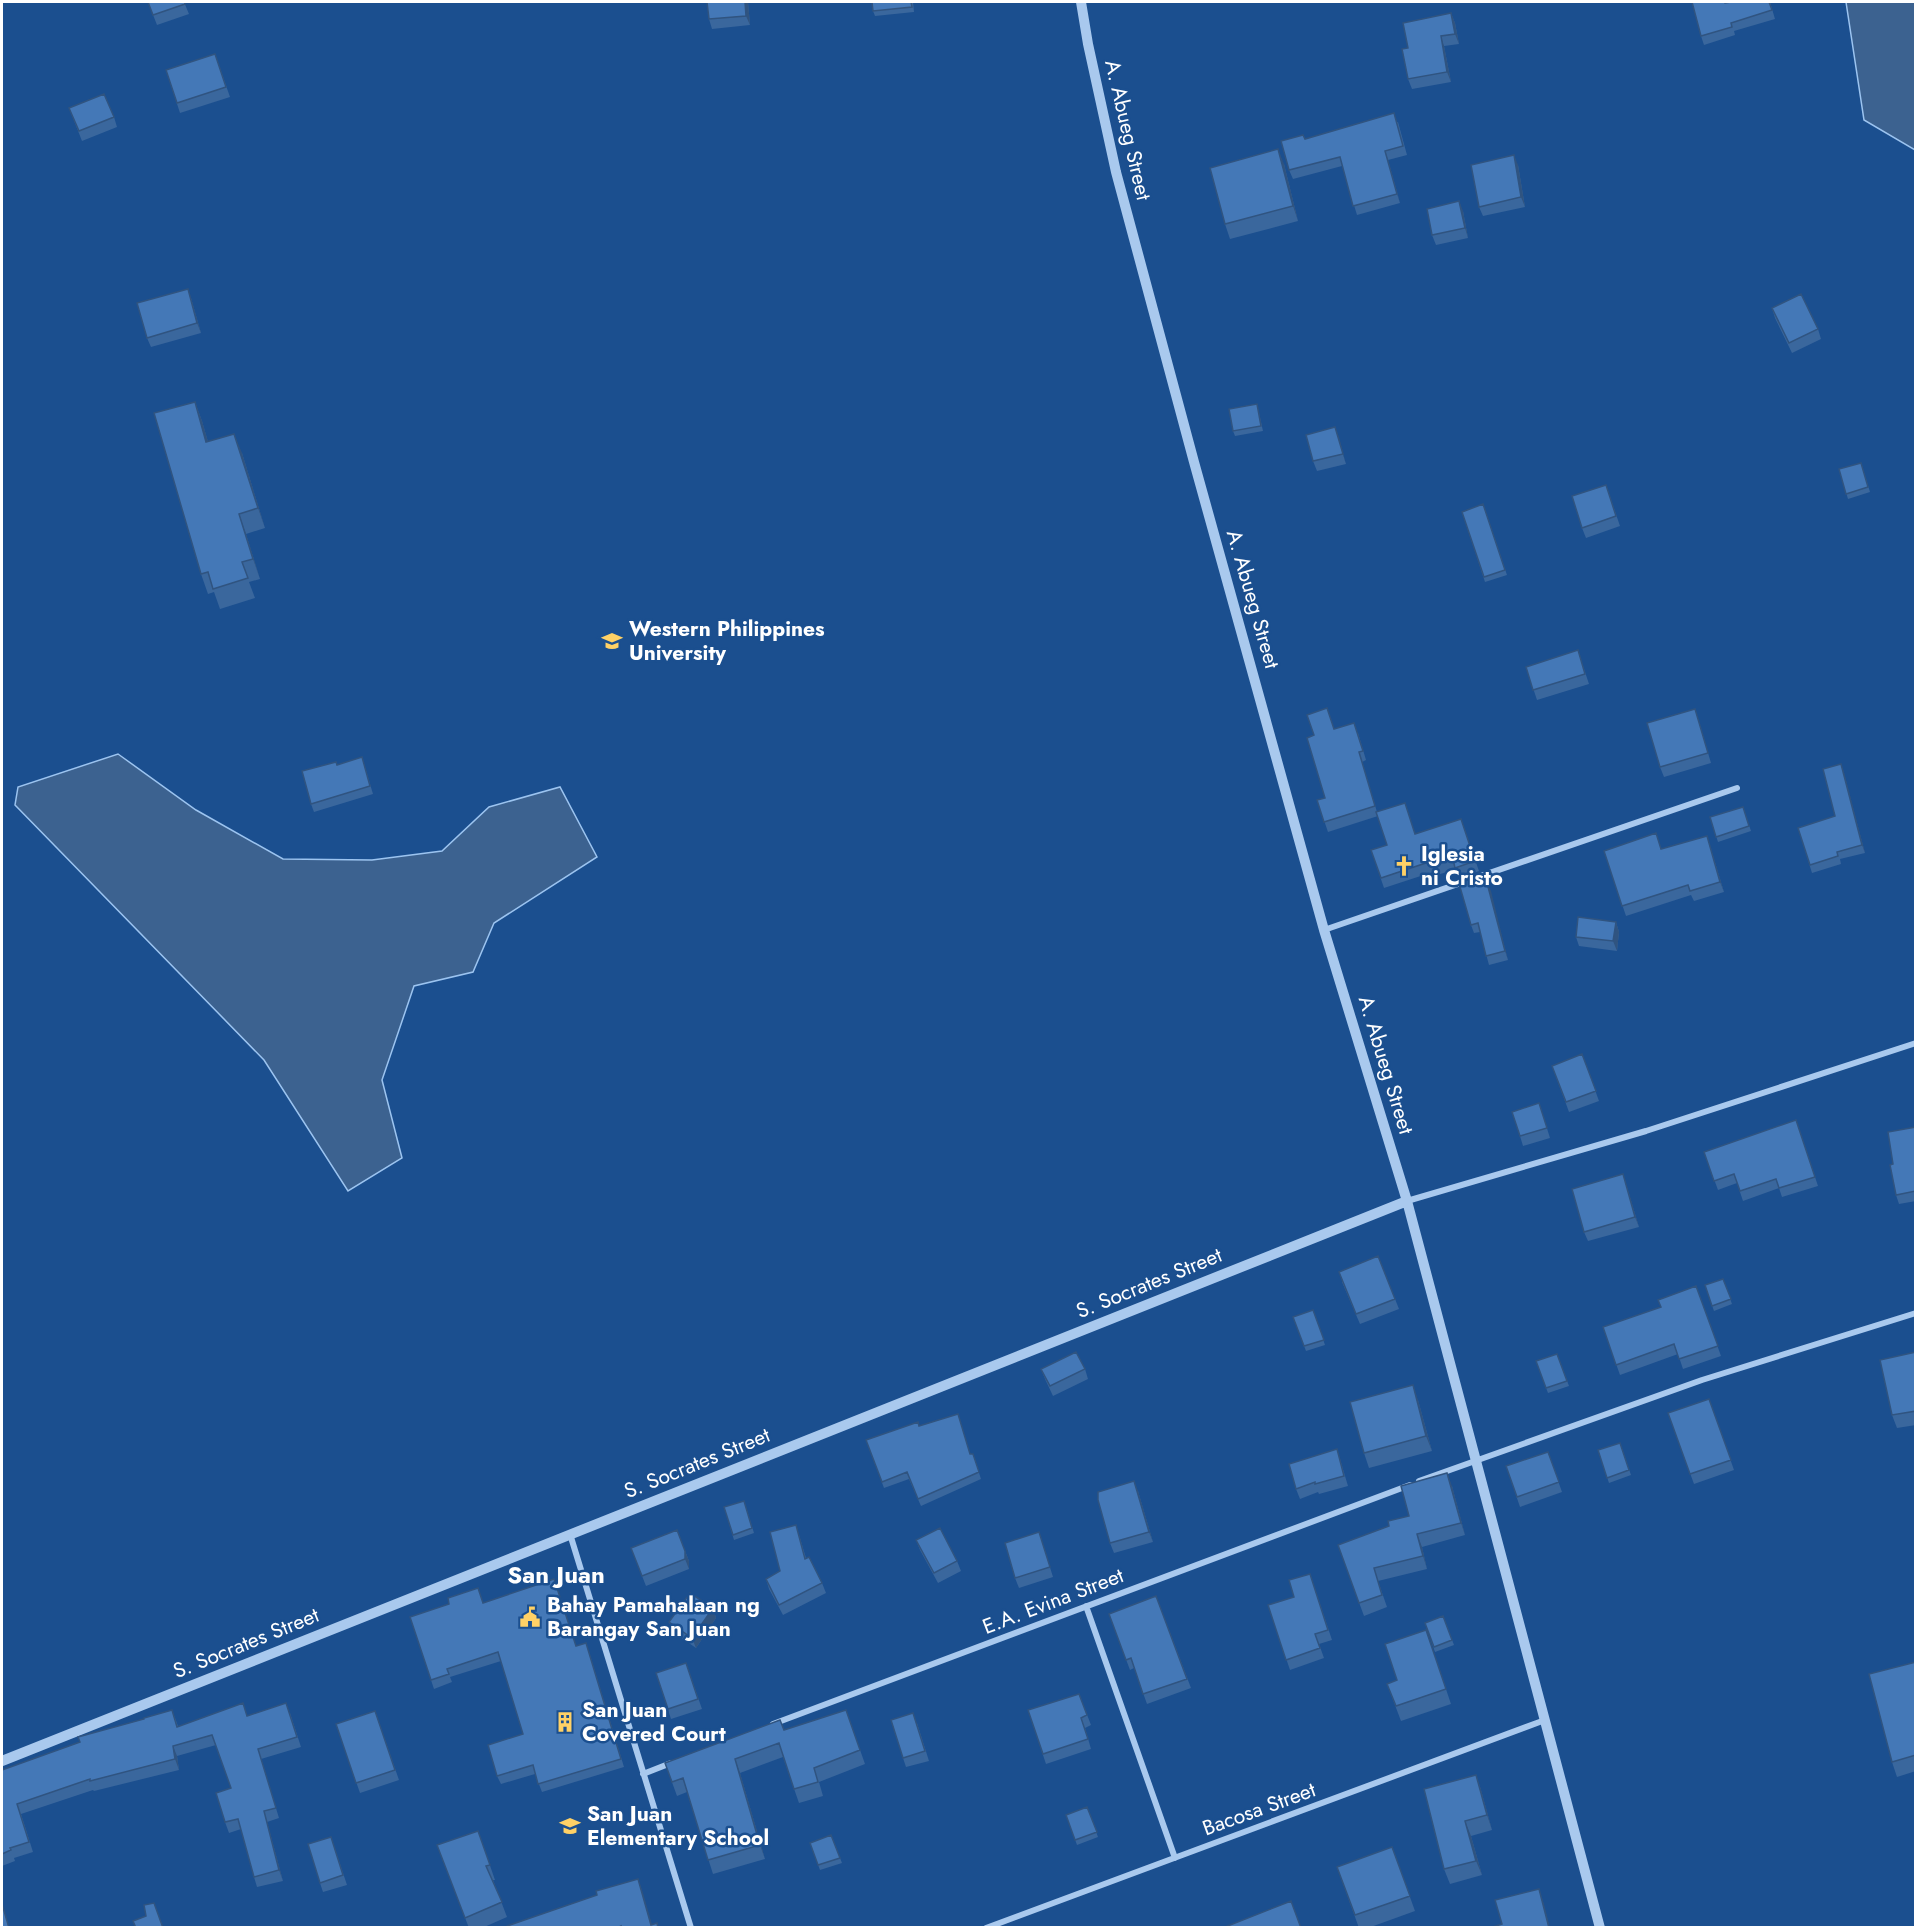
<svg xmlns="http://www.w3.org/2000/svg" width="1917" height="1929" font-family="Jost,sans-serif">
<rect width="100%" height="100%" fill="#1b4f8f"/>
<path fill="#3c6290" stroke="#9cc4f0" stroke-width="1.5" d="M1846,2H1915V150L1864,120Z
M118,754L196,810L283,859L372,860L442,851L489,807L560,787L597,857L494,923L473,972L414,986L382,1080L402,1158L348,1191L264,1060L15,805L18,787Z"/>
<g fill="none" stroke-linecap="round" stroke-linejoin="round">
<path stroke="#a9c9ee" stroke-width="6" d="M1324,930L1737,788
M1407,1201L1646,1131L1916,1043
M1419,1481L1702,1380L1916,1313
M570,1534L691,1928
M1086,1606L1175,1858
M773,1724L1410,1485
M643,1774L671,1763
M986,1928L1545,1720"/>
<path stroke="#a9c9ee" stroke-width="10" d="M1081,2L1088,44L1116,172L1194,462L1324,930L1407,1201L1600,1928
M2,1761L1407,1201"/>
</g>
<path fill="#3a679d" d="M148,2H184L189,14L157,25Z
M748,2L750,25L712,29L709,19Z
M913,2L914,12L875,16L873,11Z
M1770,2L1775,19L1734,31L1735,35L1704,45L1701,36L1725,3Z
M1451,13L1455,23L1459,44L1444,46L1451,82L1412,89L1408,79V48Z
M215,54L230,97L180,113L166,70Z
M69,108L114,117L117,127L82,141Z
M1398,122L1407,155L1388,160L1400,203L1357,215L1342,166L1293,179L1289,170L1305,139Z
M1284,164L1298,221L1230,239L1225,224Z
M1518,165L1525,207L1483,216L1479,207Z
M1463,211L1468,238L1436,245L1432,235Z
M191,298L201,333L151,347L147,338Z
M1772,308L1818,329L1821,339L1792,353L1775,318Z
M195,402L202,421L208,442L242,453L265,528L246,534L260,579L249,582L255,598L220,609L214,592L208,594L201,574Z
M1257,404L1263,431L1235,436L1233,431Z
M1335,427L1346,464L1317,471L1313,461Z
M1861,463L1870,492L1848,499L1839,469Z
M1606,485L1620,526L1586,538L1582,528Z
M1483,504L1507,575L1485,582L1462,512Z
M1581,660L1589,684L1537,700L1526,667Z
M1698,719L1711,763L1664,777L1660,767Z
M1335,729L1358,733L1366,760L1362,762L1377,812L1405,803L1415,834L1461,819L1479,871L1459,878L1455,870L1440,874L1439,870L1384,888L1371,850L1387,845L1378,816L1328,832L1317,800L1325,798Z
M362,757L373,794L314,812L311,804L337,765Z
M1841,764L1865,853L1840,859L1841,864L1812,873L1798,828L1835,816Z
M1743,807L1751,831L1718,842L1710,817Z
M1710,846L1724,892L1694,901L1691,895L1626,916L1604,851Z
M1487,883L1508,960L1489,965L1480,932L1474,933L1471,925L1483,884Z
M1616,922L1619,932L1617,951L1579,946L1576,937Z
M1582,1054L1599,1101L1569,1112L1552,1066Z
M1539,1103L1550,1138L1523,1146L1520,1136Z
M1796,1120L1818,1186L1782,1197L1779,1188L1743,1201L1737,1183L1718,1190L1704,1152Z
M1916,1127V1201L1899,1204L1896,1195L1893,1164Z
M1626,1184L1639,1227L1588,1241L1584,1232Z
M1378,1256L1399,1309L1360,1324L1342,1282Z
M1723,1279L1732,1304L1714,1311L1705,1285Z
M1696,1286L1721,1356L1683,1369L1678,1354L1620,1375L1603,1327L1661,1307Z
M1313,1310L1325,1345L1306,1351L1293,1317Z
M1916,1352V1425L1897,1428L1892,1415Z
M1557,1354L1569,1386L1548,1393L1536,1361Z
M1041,1369H1085L1088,1379L1053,1396L1045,1379Z
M1709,1399L1734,1470L1694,1484L1668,1413Z
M1418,1400L1432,1451L1369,1468L1364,1453Z
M919,1426L971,1454H973L981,1479L921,1506L909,1479L884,1488L866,1440Z
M1620,1443L1631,1475L1609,1483L1598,1450Z
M1337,1449L1348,1486L1319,1494L1318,1492L1300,1499L1296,1489Z
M1548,1452L1562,1492L1520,1507L1506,1466Z
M1452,1486L1465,1535L1422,1547L1427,1569L1378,1581L1387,1607L1364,1616L1338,1545L1389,1526L1409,1516Z
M1138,1491L1153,1542L1114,1553L1110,1543Z
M744,1501L754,1533L734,1540L724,1507Z
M796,1525L806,1558L822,1583L826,1593L783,1615L769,1589L766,1579L780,1571Z
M677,1530L689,1561V1569L646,1586L631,1548Z
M1039,1532L1053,1577L1019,1588L1015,1578Z
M916,1540L957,1561L961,1571L938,1583L920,1550Z
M1310,1574L1332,1640L1319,1644L1324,1658L1290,1670L1268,1605L1294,1597Z
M1156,1596L1191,1688L1147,1704L1134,1668L1130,1670L1109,1614Z
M483,1603L589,1652L624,1767L542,1792L535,1774L501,1784L497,1776L523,1734L501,1661L450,1677L452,1682L434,1689L410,1617Z
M713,1608L716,1618L696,1648L673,1632L669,1622Z
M1443,1616L1454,1645L1435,1652L1425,1623Z
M1426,1630L1451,1704L1401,1721L1387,1684L1397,1680Z
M1916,1662V1771L1897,1777L1892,1762Z
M686,1663L702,1709L671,1719L656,1673Z
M1079,1694L1091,1725L1085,1728L1091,1749L1046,1764L1028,1710Z
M172,1710L178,1726L247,1716L290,1713L301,1747L261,1759L279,1818L267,1822L283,1881L257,1887L254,1877L241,1829L229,1833L225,1822L231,1788L216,1745L177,1756L179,1770L94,1791L93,1790L21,1814L33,1852L14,1858L15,1861L2,1866V1770Z
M846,1710L865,1764L819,1782L823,1796L799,1803L783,1757L740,1773L765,1859L713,1874L687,1792L677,1796L665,1763L784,1730Z
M375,1711L399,1780L360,1793L336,1724Z
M917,1723L929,1761L906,1767L903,1758Z
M1476,1775L1481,1790L1492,1830L1471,1836L1482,1875L1450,1884L1444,1869Z
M1087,1807L1098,1837L1077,1845L1066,1815Z
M478,1831L495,1880H493L507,1917L482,1928H469L437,1845Z
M831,1835L842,1863L820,1870L810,1843Z
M331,1837L347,1885L323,1892L320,1883Z
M1392,1847L1415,1911L1368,1928H1359L1337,1867Z"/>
<path fill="#305480" d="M745,2H748L750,25L746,16Z
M1451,13L1455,23L1459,44L1455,34Z
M1441,36L1444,46L1451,82L1447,72Z
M1278,149L1284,164L1298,221L1293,206Z
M1385,151L1388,160L1400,203L1397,194Z
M1514,155L1518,165L1525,207L1521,197Z
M1459,201L1463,211L1468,238L1465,228Z
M188,289L191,298L201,333L197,323Z
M195,402L202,421L214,462L206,442Z
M1335,427L1339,437L1346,464L1343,454Z
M234,434L242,453L265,528L258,508Z
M239,514L246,534L260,579L253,559Z
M1841,764L1844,772L1865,853L1862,845Z
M1707,836L1710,846L1724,892L1720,882Z
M1487,883L1491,891L1508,960L1505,951Z
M1616,922L1619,932L1617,951L1613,941Z
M1623,1174L1626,1184L1639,1227L1635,1217Z
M1413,1385L1418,1400L1432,1451L1426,1436Z
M1447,1473L1452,1486L1465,1535L1461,1523Z
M1134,1481L1138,1491L1153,1542L1149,1532Z
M1417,1534L1422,1547L1427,1569L1423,1556Z
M685,1551L689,1561V1569L685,1559Z
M713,1608L716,1618L696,1648L692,1638Z
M173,1746L177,1756L179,1770L175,1759Z
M735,1759L740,1773L765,1859L760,1845Z
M1476,1775L1481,1790L1492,1830L1487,1815Z
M264,1811L267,1822L283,1881L279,1870Z
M1465,1821L1471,1836L1482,1875L1476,1861Z
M638,1879L643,1893L653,1928H652Z
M1539,1889L1544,1904L1550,1928H1549Z"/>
<path fill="#4478b7" stroke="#305480" stroke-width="1.5" d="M148,2H184L185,4L153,15Z
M707,2H745L746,16L709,19Z
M872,2H911L912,7L873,11Z
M1692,2H1724L1725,3L1731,2H1769L1772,10L1731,23L1732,27L1701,36Z
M1451,13L1455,34L1441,36L1447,72L1408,79L1402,49L1408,48L1403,23Z
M215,54L226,87L177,103L166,70Z
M104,94L114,117L79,131L69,108Z
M1394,113L1403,146L1385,151L1397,194L1353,206L1340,157L1289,170L1281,141L1303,135L1305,139Z
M1278,149L1293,206L1225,224L1210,168Z
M1514,155L1521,197L1479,207L1471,165Z
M1459,201L1465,228L1432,235L1427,209Z
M188,289L197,323L147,338L137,303Z
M1801,294L1818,329L1789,343L1772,308Z
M195,402L206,442L234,434L258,508L239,514L253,559L242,562L248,578L213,589L208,572L201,574L154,413Z
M1257,404L1261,426L1233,431L1229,409Z
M1335,427L1343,454L1313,461L1306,435Z
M1861,463L1868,487L1846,494L1839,469Z
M1606,485L1616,516L1582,528L1572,496Z
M1483,504L1505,570L1484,577L1462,512Z
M1578,650L1585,674L1533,690L1526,667Z
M1327,708L1334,729L1354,723L1363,751L1359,752L1375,806L1324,822L1317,800L1325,798L1307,738L1314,735L1307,715Z
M1695,709L1708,753L1660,767L1647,723Z
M362,757L370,786L311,804L302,771L336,762L337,765Z
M1841,764L1862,845L1837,852L1838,856L1810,865L1798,828L1835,816L1823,769Z
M1405,803L1415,834L1461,819L1475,861L1455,868L1453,859L1437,864L1435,860L1381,878L1371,850L1387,845L1376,812Z
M1743,807L1749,826L1716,837L1710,817Z
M1656,833L1661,849L1707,836L1720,882L1690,891L1688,885L1622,906L1604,851Z
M1479,873L1483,884L1487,883L1505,951L1486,956L1478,923L1471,925L1458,880Z
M1578,917L1616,922L1613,941L1576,937Z
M1582,1054L1596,1091L1566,1102L1552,1066Z
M1539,1103L1547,1128L1520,1136L1512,1112Z
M1796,1120L1815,1177L1779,1188L1776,1179L1740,1191L1734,1174L1714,1181L1704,1152Z
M1916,1127V1191L1896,1195L1890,1165L1893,1164L1888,1132Z
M1623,1174L1635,1217L1584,1232L1572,1189Z
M1378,1256L1395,1299L1356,1314L1339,1272Z
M1723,1279L1731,1299L1712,1306L1705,1285Z
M1696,1286L1718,1346L1679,1359L1674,1344L1616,1365L1603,1327L1661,1307L1658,1300Z
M1313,1310L1324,1340L1304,1346L1293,1317Z
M1076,1352L1085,1369L1050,1386L1041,1369Z
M1916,1352V1411L1892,1415L1880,1360Z
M1557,1354L1567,1381L1546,1388L1536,1361Z
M1413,1385L1426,1436L1364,1453L1350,1402Z
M1709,1399L1731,1460L1690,1474L1668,1413Z
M958,1414L970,1454H973L979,1472L918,1499L907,1472L882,1482L866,1440L918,1422L919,1426Z
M1620,1443L1629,1470L1607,1478L1598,1450Z
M1337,1449L1344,1476L1315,1484V1482L1296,1489L1289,1464Z
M1548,1452L1559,1482L1517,1497L1506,1466Z
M1447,1473L1461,1523L1417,1534L1423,1556L1374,1568L1382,1595L1359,1603L1338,1545L1389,1526L1388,1521L1409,1516L1401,1486Z
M1134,1481L1149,1532L1110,1543L1098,1500V1492Z
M744,1501L752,1528L733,1535L724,1507Z
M796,1525L805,1559L809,1557L822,1583L779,1605L766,1579L780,1571L770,1532Z
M940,1528L957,1561L934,1573L916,1540Z
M677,1530L685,1551V1559L642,1576L631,1548Z
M1039,1532L1050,1567L1015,1578L1005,1543Z
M1310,1574L1328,1630L1315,1634L1320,1648L1286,1660L1268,1605L1294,1597L1289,1580Z
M554,1579L576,1646L586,1643L621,1759L538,1784L533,1765L497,1776L488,1745L523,1734L498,1652L447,1669L449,1674L431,1680L410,1617L449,1604L448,1598L478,1588L483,1603Z
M690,1593L713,1608L692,1638L669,1622Z
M1156,1596L1187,1679L1143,1694L1131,1658L1126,1660L1109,1614Z
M1443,1616L1452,1640L1434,1647L1425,1623Z
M1426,1630L1446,1689L1396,1706L1387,1684L1397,1680L1385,1644Z
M1916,1662V1755L1892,1762L1869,1674Z
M686,1663L698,1699L668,1709L656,1673Z
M1079,1694L1087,1715L1081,1718L1088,1739L1043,1754L1028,1710Z
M243,1703L247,1716L286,1703L297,1737L258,1749L276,1808L264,1811L279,1870L254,1877L238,1819L225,1822L216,1793L231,1788L212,1735L173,1746L175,1759L90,1781V1779L17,1804L29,1842L10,1848L11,1850L2,1854V1770L80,1742L78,1737L144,1719V1718L172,1710L177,1727Z
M846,1710L860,1750L814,1768L818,1782L794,1789L779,1743L735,1759L760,1845L708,1860L683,1778L672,1782L665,1763L780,1720L784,1730Z
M375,1711L395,1770L356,1783L336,1724Z
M913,1713L925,1751L903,1758L891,1720Z
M1476,1775L1487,1815L1465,1821L1476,1861L1444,1869L1424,1789Z
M1087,1807L1097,1832L1075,1840L1066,1815Z
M478,1831L490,1865L486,1866L502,1902L465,1918L437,1845Z
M831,1835L840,1858L818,1865L810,1843Z
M331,1837L343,1875L320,1883L308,1844Z
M1392,1847L1410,1896L1355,1915L1337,1867Z
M638,1879L651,1925L657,1923L658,1928H621V1926L617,1928H507V1926L597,1895L596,1891Z
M1539,1889L1549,1928H1490L1502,1924L1495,1900Z
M1291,1901L1301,1928L1225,1927Z
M154,1903L163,1928H136L133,1921L146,1916L144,1905Z
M2,1904L9,1928H2Z"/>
<defs>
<g id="university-bare" transform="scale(1.62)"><path d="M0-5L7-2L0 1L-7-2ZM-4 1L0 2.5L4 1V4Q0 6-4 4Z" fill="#ffd166" stroke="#1b4f8f" stroke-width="2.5" paint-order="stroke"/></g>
<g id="church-bare" transform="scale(1.62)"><path d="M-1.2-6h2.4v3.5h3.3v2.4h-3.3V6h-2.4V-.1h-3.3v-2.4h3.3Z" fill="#ffd166" stroke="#1b4f8f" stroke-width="2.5" paint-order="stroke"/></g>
<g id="civic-bare" transform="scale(1.62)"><path d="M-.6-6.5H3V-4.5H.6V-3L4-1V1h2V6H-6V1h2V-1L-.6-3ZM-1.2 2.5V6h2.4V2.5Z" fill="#ffd166" stroke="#1b4f8f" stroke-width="2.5" paint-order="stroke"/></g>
<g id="building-bare" transform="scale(1.62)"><path d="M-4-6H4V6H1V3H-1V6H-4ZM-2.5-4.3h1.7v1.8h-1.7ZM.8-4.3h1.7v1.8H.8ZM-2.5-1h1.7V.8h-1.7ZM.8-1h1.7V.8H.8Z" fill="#ffd166" stroke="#1b4f8f" stroke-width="2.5" paint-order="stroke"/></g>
<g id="school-bare" transform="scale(1.62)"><path d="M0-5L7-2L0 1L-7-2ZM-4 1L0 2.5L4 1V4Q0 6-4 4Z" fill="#ffd166" stroke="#1b4f8f" stroke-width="2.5" paint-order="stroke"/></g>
</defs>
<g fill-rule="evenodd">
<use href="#university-bare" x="612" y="641"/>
<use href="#church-bare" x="1404" y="866"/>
<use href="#civic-bare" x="530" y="1617"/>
<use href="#building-bare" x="565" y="1722"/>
<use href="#school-bare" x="570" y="1826"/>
</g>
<g text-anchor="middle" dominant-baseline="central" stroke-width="5" stroke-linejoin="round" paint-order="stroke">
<g font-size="21" fill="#fff" stroke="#1b4f8f">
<text transform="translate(1128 130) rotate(77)">A. Abueg Street</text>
<text transform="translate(1253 599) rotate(74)">A. Abueg Street</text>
<text transform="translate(1386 1065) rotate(73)">A. Abueg Street</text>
<text transform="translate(1149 1283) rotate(-22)">S. Socrates Street</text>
<text transform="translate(697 1463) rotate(-22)">S. Socrates Street</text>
<text transform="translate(1053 1601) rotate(-21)">E.A. Evina Street</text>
<text transform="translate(246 1643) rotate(-22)">S. Socrates Street</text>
<text transform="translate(1259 1809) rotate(-20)">Bacosa Street</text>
</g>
<g font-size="21" font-weight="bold" fill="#fff" stroke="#1b4f8f" text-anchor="start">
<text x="629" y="629">Western Philippines<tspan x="629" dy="24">University</tspan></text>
<text x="1421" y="854">Iglesia<tspan x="1421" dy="24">ni Cristo</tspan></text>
<text x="547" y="1605">Bahay Pamahalaan ng<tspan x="547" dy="24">Barangay San Juan</tspan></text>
<text x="582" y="1710">San Juan<tspan x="582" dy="24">Covered Court</tspan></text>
<text x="587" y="1814">San Juan<tspan x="587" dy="24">Elementary School</tspan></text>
</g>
<g font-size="24" font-weight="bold" fill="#fff" stroke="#1b4f8f">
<text x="556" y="1574">San Juan</text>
</g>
</g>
<rect width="1917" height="1929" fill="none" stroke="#ffffff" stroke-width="6"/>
</svg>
